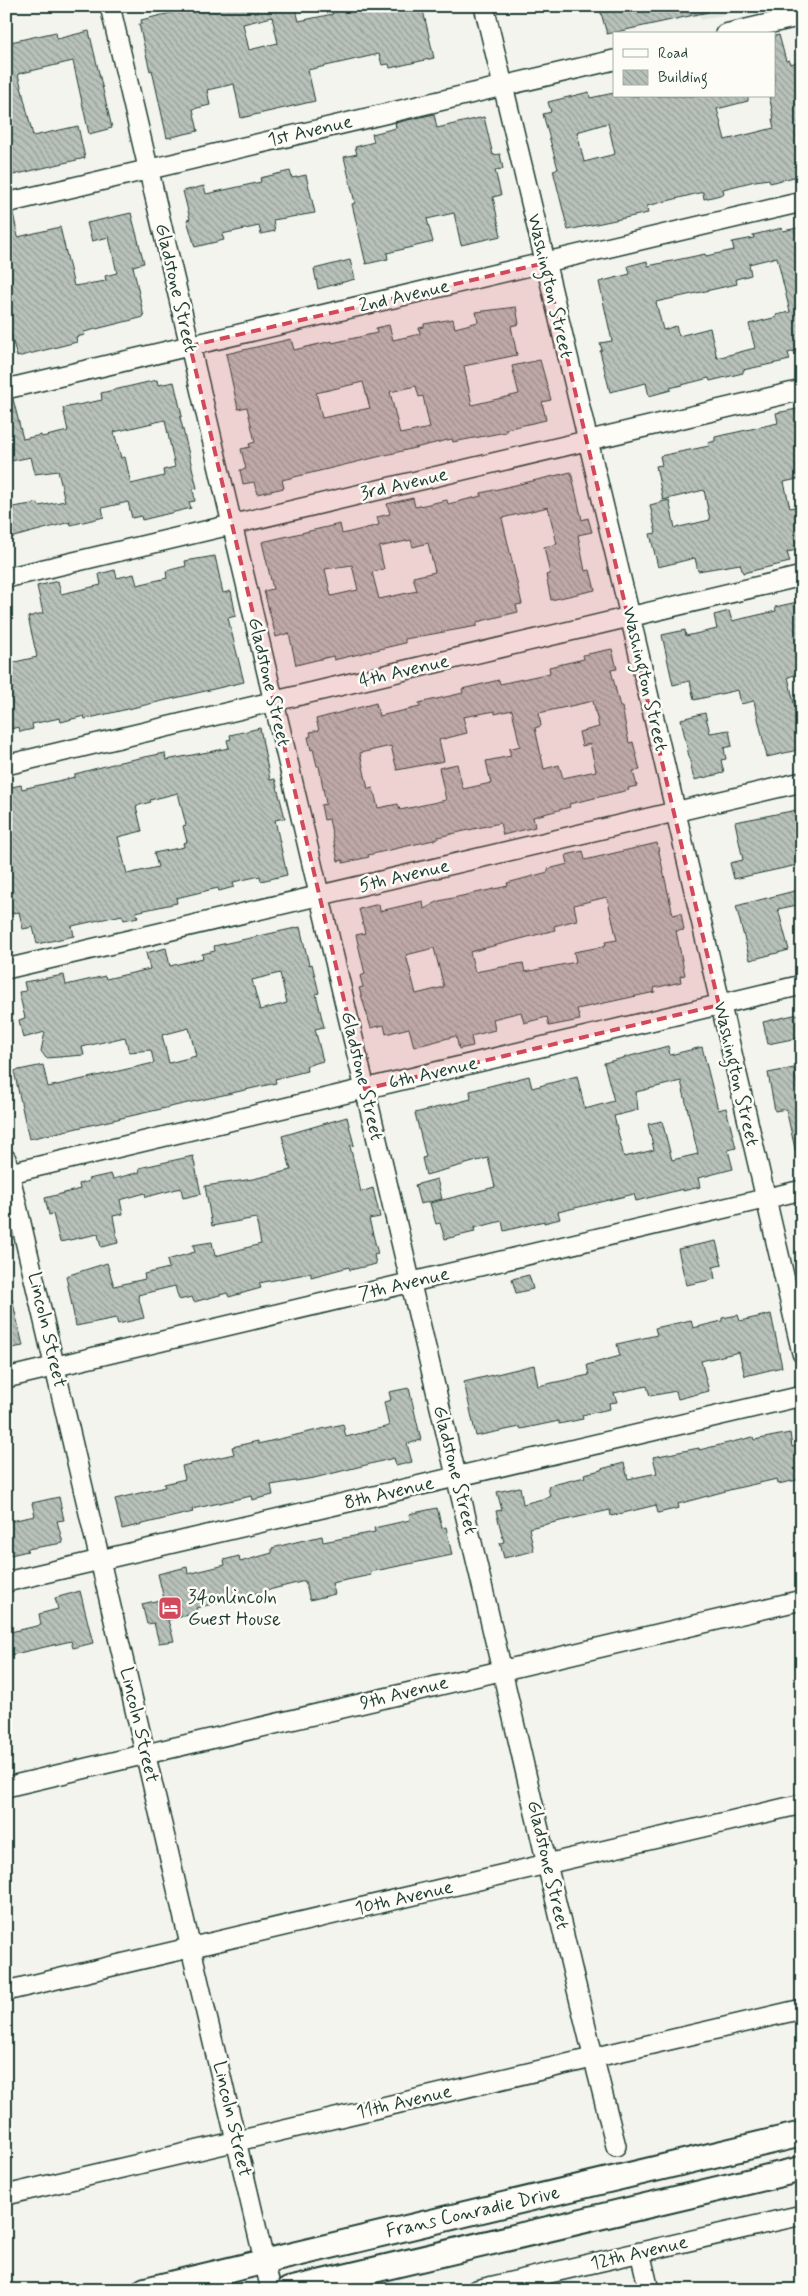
<svg xmlns="http://www.w3.org/2000/svg" width="808" height="2296" font-family="Mynerve,sans-serif">
<defs>
<pattern id="building-back-hatch" width="6" height="6" patternUnits="userSpaceOnUse" patternTransform="scale(1.25)"><rect width="6" height="6" fill="#b9c1bb"/><path d="M-1 5l2 2M0 0l6 6M5-1l2 2" fill="none" stroke="#969e99"/></pattern>
</defs>
<rect width="100%" height="100%" fill="#f4f4ef"/>
<filter id="ink" filterUnits="userSpaceOnUse"><feTurbulence type="fractalNoise" baseFrequency=".02" numOctaves="2"/><feDisplacementMap in="SourceGraphic" scale="10" xChannelSelector="R" yChannelSelector="G"/><feConvolveMatrix kernelMatrix="1 2 1 2 8 2 1 2 1" color-interpolation-filters="sRGB"/></filter>
<g filter="url(#ink)">
<path fill="#e2e5df" d="M698,6H760L701,20Z"/>
<path fill="url(#building-back-hatch)" stroke="#1f3d34" fill-rule="evenodd" d="M186,6H293V10H296L299,21L333,14L331,6H422L434,58L390,68L389,64L382,65L379,54L308,70L315,101L241,118L234,84L207,90L210,105L193,109L198,131L167,138L152,70L150,71L139,24H142L141,20L187,9ZM272,17L278,43L249,50L243,24Z
M599,6H707L708,12L607,34Z
M89,31L112,128L89,134L73,61L18,74L33,136L78,126L85,158L9,176L6,163V43L56,32L57,39Z
M779,35L786,61L789,60L790,64L802,61V175L770,183L769,179L755,181L723,189L724,194L704,199L703,192L647,206L648,213L568,230L553,170L558,169L543,114L551,112L548,102L589,92L590,98L614,93V96H748V101L717,109L725,140L774,128L772,119H774L769,96H774V36ZM608,123L615,154L584,162L577,132Z
M434,114L437,128L484,117L493,155L500,154L503,169L495,170L501,195L493,197L501,236L461,245L454,213L427,219L433,242L387,253L388,259L366,264L352,204L355,203L344,157L357,154L355,147L374,142L372,134L396,128L395,123Z
M290,171L292,178L306,175L315,213L273,220L275,231L261,234L259,226L222,234L224,240L195,247L187,220L190,219L183,191L204,186L206,194L261,182L260,178Z
M13,213L18,237L60,227L74,286L106,281L105,276L117,273L109,237L92,241L87,223L131,213L144,263L133,266L144,317L84,332L85,335L76,337L77,342L17,357L6,316V214Z
M802,227V349L788,353L790,360L743,370V373L710,381L709,378L670,388L671,390L649,396L646,383L610,392L600,351L602,350L600,343L612,341L599,282L630,274L628,266L647,261L648,266L705,254L706,256L734,250L732,242L754,238L753,235L782,228L783,231ZM777,257L790,312L776,315L777,317L749,324L755,348L717,358L710,328L679,336L676,326L663,330L656,302L737,284L736,279L751,275L749,264Z
M350,260L355,279L318,289L314,269Z
M516,307L519,324L511,326L517,355L464,366L472,405L519,394L512,366L540,360L551,400L542,402L546,420L506,429V432L453,442L452,439L282,480L284,488L257,494L254,482L243,484L240,470L246,469L241,449L250,447L249,444L255,442L247,407L238,409L226,354L291,339L294,350L332,341V343L377,333L376,328L389,325L393,340L420,334L419,328L424,327V324L453,319L455,328L478,322L476,312ZM363,382L370,408L322,418L316,393ZM416,386L419,397L423,396L430,428L400,434L390,392Z
M157,380L158,385L174,382L182,416L180,417L197,488L193,489L195,501L189,502L191,508L142,520L141,516L132,518L128,502L102,508L104,517L71,525L70,522L6,539V508L38,503L39,506L65,501L58,471L35,474L31,457L6,462V400L13,399L23,439L41,435L42,437L68,431L63,408L102,400L101,393ZM165,420L175,467L163,470L164,476L131,484L125,457L121,458L114,432Z
M802,408V478L784,482L790,508L802,505V549L787,552L790,562L743,573L740,564L698,571L695,558L658,567L650,534L656,533L650,505L669,500L675,528L710,520L704,490L663,500L656,466L662,465L660,456L709,446L708,443L715,441V437L778,423L776,413Z
M571,472L582,520L588,518L592,532L578,535L585,571L590,570L595,590L551,600L546,575L550,574L544,547L557,544L548,507L502,518L522,604L516,605L518,612L477,622V626L405,639V643L334,660L333,656L296,665L289,633L276,637L264,591L273,589L262,542L340,524L342,534L379,525L377,517L390,514L387,504L413,498L415,507L447,500L448,504L481,496V493ZM411,540L413,547L428,543L435,572L413,577L417,591L379,599L372,572L384,569L379,547ZM352,565L358,590L331,596L325,569Z
M215,556L223,593L231,591L236,616L228,618L244,682L85,719L84,716L61,722L60,718L32,724L33,729L20,732L19,727L6,730V664L37,657L28,617L43,613L37,586L58,581L61,594L101,585L99,574L115,570L117,578L134,574L137,585L167,578L166,571L186,566L185,561Z
M802,601V673L788,677L797,716H802V749L767,757L754,701L741,704L738,690L694,700L690,681L673,685L662,635L685,630L686,636L717,629L714,615L729,611L732,621L776,611L775,607Z
M612,649L617,669L611,670L620,707H622L629,743L633,742L640,770L633,771L637,786L628,788L629,790L569,804L570,807L533,817L535,827L503,835L500,823L438,837V839L368,855L369,857L343,863V860L338,861L329,819L324,820L321,805L326,804L319,766H317L313,749L311,750L308,737L311,736L310,732L319,730L316,719L376,703L379,716L420,707L419,703L463,693L462,689L499,680L500,684L550,673L549,667L584,659L583,655ZM593,701L599,727L579,732L582,746L590,744L596,771L563,778L559,765L544,769L535,728L541,726L539,713ZM512,710L520,746L509,749L511,756L486,761L491,783L463,789L457,764L439,768L446,800L400,810L398,804L378,808L373,788L368,789L360,753L391,746L397,770L444,761L439,740L467,733L463,717L495,711V714Z
M705,713L710,733L729,730L732,746L724,748L726,759L721,760L724,773L694,780L681,719Z
M260,728L270,780L275,779L285,818L275,820L287,875L261,881L260,876L233,882L234,887L219,891L218,888L176,898L177,903L136,912L138,917L124,920L122,915L72,926L74,936L37,944L33,927L23,929L19,912L6,915V797L9,796L7,788L21,785L22,789L75,777V774L120,762L165,753L166,760L229,748L227,740L231,739L230,735ZM178,793L186,825L183,826L187,842L183,843L184,847L154,853L158,867L127,874L118,837L142,831L136,806L151,802L150,800Z
M802,809V864L734,879L730,863L743,860L735,822Z
M657,843L673,915L681,913L684,930L676,931L685,975L680,976L681,982L654,988L655,992L577,1009L580,1020L549,1026L547,1017L524,1023L521,1012L493,1019L495,1030L471,1036L473,1046L459,1049L456,1036L414,1047L409,1028L386,1034L384,1025L371,1028L359,988L363,987L360,976L365,974L356,935L365,933L359,909L379,904L380,911L423,901L424,909L439,901L508,886L507,883L548,872V869L568,864L566,855L583,851L585,860ZM607,897L617,940L605,942L606,946L574,952L576,962L525,972L523,963L475,972L470,952L555,930L554,926L577,920L574,905ZM434,948L444,987L416,994L406,955Z
M802,889V904L778,909L789,950L750,960L736,906Z
M300,927L309,965L312,964L319,993L316,994L324,1027L315,1029L323,1061L306,1066L307,1071L275,1079L276,1083L29,1139L14,1071L43,1065L48,1087L154,1063L151,1050L129,1052L125,1037L82,1047L84,1055L46,1058L41,1051L45,1032L23,1038L19,1020L25,1018L19,992L26,991L24,982L64,975L66,985L105,976L106,979L150,969L146,953L166,948L170,966L203,958L202,954L215,951L214,946ZM280,973L287,1003L260,1010L252,980ZM189,1028L196,1056L169,1063L162,1035Z
M798,1014L802,1037L768,1044L763,1022Z
M668,1046L670,1055L702,1047L718,1110L726,1108L736,1148L728,1150L733,1169L698,1178L700,1187L683,1191V1189L636,1201L634,1194L558,1212L560,1219L544,1223V1221L504,1231L502,1221L474,1228L475,1232L445,1239L440,1223L436,1224L430,1203L495,1187L488,1158L426,1175L422,1158L426,1157L415,1113L471,1099L470,1091L529,1076L532,1088L577,1076L585,1109L614,1101L604,1063ZM681,1081L698,1154L672,1160L662,1121L648,1124L654,1150L624,1157L614,1116L638,1110L636,1092Z
M794,1068L802,1109V1153H796L786,1109L775,1111L768,1073Z
M347,1117L354,1145L350,1146L361,1192L373,1188L380,1217L369,1219L378,1254L374,1255L376,1264L350,1270L349,1267L311,1277V1273L259,1283L261,1288L229,1297L227,1293L194,1302L192,1297L179,1300L175,1286L138,1295L144,1318L118,1324L116,1318L76,1326L66,1276L107,1263L114,1286L145,1279L144,1274L169,1268L167,1260L195,1252L193,1245L212,1242L215,1256L261,1244L256,1218L212,1226L205,1186L253,1179L291,1170L282,1136Z
M193,1156L201,1194L183,1198L181,1188L146,1197L145,1193L120,1200L123,1214L113,1216L118,1243L101,1247L98,1234L60,1242L53,1214L49,1215L45,1198L80,1189L79,1184L89,1181L88,1179L111,1174L113,1179L140,1172L139,1168Z
M437,1179L442,1199L420,1204L415,1185Z
M716,1241L722,1265L713,1267L715,1279L686,1285L678,1249Z
M529,1275L533,1289L516,1293L512,1279Z
M6,1299H12L23,1346L6,1349Z
M771,1314L782,1367L745,1376L739,1352L701,1361L709,1391L678,1399L676,1391L650,1396L647,1386L614,1393L617,1402L609,1403L610,1409L582,1415L583,1419L559,1424V1421L521,1429L520,1427L476,1436L464,1382L534,1365L538,1386L589,1375L587,1365L620,1356L617,1344L657,1335L655,1328L691,1320L693,1328L722,1321V1318L738,1315L740,1321Z
M409,1388L421,1440L407,1444L412,1462L396,1466L394,1458L314,1478L271,1485L273,1495L252,1500L251,1496L192,1509L193,1512L122,1529L115,1499L165,1487L164,1484L185,1479L182,1466L234,1454L232,1447L258,1441V1444L343,1424L346,1437L389,1426L384,1402L391,1400L389,1392Z
M790,1433L792,1447L798,1446L802,1465V1479L778,1484L777,1479L733,1489L678,1504L679,1508L658,1513L656,1505L611,1516L610,1510L529,1528L534,1551L504,1558L500,1543L504,1542L496,1511L502,1510L497,1492L520,1487L523,1504L550,1497L548,1486L585,1477L584,1474L601,1470V1469L624,1463L628,1479L657,1473L653,1457L699,1448V1450L753,1437L754,1440Z
M59,1497L64,1520L57,1521L63,1543L27,1549L28,1551L6,1556V1522L35,1516L32,1503Z
M437,1508L442,1528L446,1527L452,1555L370,1572L371,1575L332,1583L335,1594L310,1600L305,1581L196,1608L197,1613L168,1620L174,1641L159,1643L154,1623L147,1624L142,1604L164,1599L158,1574L187,1567L188,1574L225,1565L224,1560L239,1556L240,1562L272,1553V1548L296,1542L322,1536L323,1542L375,1532L374,1528L410,1520L409,1514Z
M80,1591L93,1643L73,1648L71,1641L6,1656V1633L41,1625L39,1614L58,1609L55,1598Z"/>
<g fill="none" stroke-linecap="round" stroke-linejoin="round">
<g stroke="#1f3d34" stroke-width="22">
<path id="minor" d="M110,6C230,511 347,1017 467,1522C517,1730 562,1939 616,2146
M484,6L630,616L802,1353
M725,34L802,16
M6,203L614,60
M6,389L802,202
M6,578L802,390
M6,765L802,576
M6,969L802,782
M6,1159L271,2290
M6,1174L802,985
M6,1378L802,1190
M6,1582L802,1396
M6,1787L802,1600
M6,1991L802,1804
M6,2195L802,2009
M640,2252L649,2290
M476,2290L802,2215"/>
</g>
<g stroke="#1f3d34" stroke-width="28">
<path id="major" d="M145,2290L802,2134
M289,2290L802,2169"/>
</g>
<use href="#minor" stroke="#fdfcf7" stroke-width="19"/>
<use href="#major" stroke="#fdfcf7" stroke-width="24"/>
</g>
</g>
<path fill="#d1495b" fill-opacity="0.2" stroke="#d1495b" stroke-width="4" stroke-dasharray="10 6" stroke-linejoin="round" d="M545,263L719,1005L365,1089L190,346Z"/>
<defs>
<g id="hotel-square" transform="scale(1.25)"><rect x="-9" y="-9" width="18" height="18" rx="4" fill="#d1495b" stroke="#fdfcf7"/><path d="M-6-4.5h1.5V1H6V5H4.5V3h-9V5H-6ZM-4 0a1.8 1.8 0 1 1 3.6 0ZM.5 0V-2.5h3Q6-2.5 6 0Z" fill="#fff"/></g>
</defs>
<g fill-rule="evenodd">
<use href="#hotel-square" x="170" y="1608"/>
</g>
<g text-anchor="middle" dominant-baseline="central" stroke-width="5" stroke-linejoin="round" paint-order="stroke">
<g font-size="19" fill="#1f3d34" stroke="#fdfcf7">
<text transform="translate(310 131) rotate(-13)">1st Avenue</text>
<text transform="translate(550 286) rotate(77)">Washington Street</text>
<text transform="translate(176 288) rotate(77)">Gladstone Street</text>
<text transform="translate(404 296) rotate(-13)">2nd Avenue</text>
<text transform="translate(404 484) rotate(-13)">3rd Avenue</text>
<text transform="translate(404 671) rotate(-13)">4th Avenue</text>
<text transform="translate(645 679) rotate(77)">Washington Street</text>
<text transform="translate(269 682) rotate(77)">Gladstone Street</text>
<text transform="translate(404 876) rotate(-13)">5th Avenue</text>
<text transform="translate(433 1073) rotate(-13)">6th Avenue</text>
<text transform="translate(736 1074) rotate(77)">Washington Street</text>
<text transform="translate(362 1076) rotate(77)">Gladstone Street</text>
<text transform="translate(404 1284) rotate(-13)">7th Avenue</text>
<text transform="translate(47 1330) rotate(77)">Lincoln Street</text>
<text transform="translate(455 1470) rotate(76)">Gladstone Street</text>
<text transform="translate(389 1493) rotate(-13)">8th Avenue</text>
<text transform="translate(404 1693) rotate(-14)">9th Avenue</text>
<text transform="translate(139 1725) rotate(77)">Lincoln Street</text>
<text transform="translate(548 1865) rotate(77)">Gladstone Street</text>
<text transform="translate(404 1898) rotate(-13)">10th Avenue</text>
<text transform="translate(404 2102) rotate(-13)">11th Avenue</text>
<text transform="translate(232 2119) rotate(77)">Lincoln Street</text>
<text transform="translate(473 2212) rotate(-13)">Frans Conradie Drive</text>
<text transform="translate(639 2253) rotate(-13)">12th Avenue</text>
</g>
<g font-size="19" fill="#1f3d34" stroke="#fdfcf7" text-anchor="start">
<text x="188" y="1597">34onlincoln<tspan x="188" dy="22">Guest House</tspan></text>
</g>
</g>
<rect width="808" height="2296" fill="none" stroke="#fdfcf7" stroke-width="25"/>
<rect x="12" y="12" width="783" height="2271" fill="none" stroke="#1f3d34" stroke-width="2" filter="url(#ink)"/>
<rect x="613" y="32" width="162" height="65" fill="#fdfcf7" stroke="#a4b0a9"/>
<rect x="623" y="49" width="25" height="8" fill="#fdfcf7" stroke="#a4b0a9"/>
<text x="658" y="58" font-size="15" fill="#1f3d34">Road</text>
<rect x="623" y="70" width="25" height="15" fill="url(#building-back-hatch)" stroke="#a4b0a9"/>
<text x="658" y="82" font-size="15" fill="#1f3d34">Building</text>
</svg>
